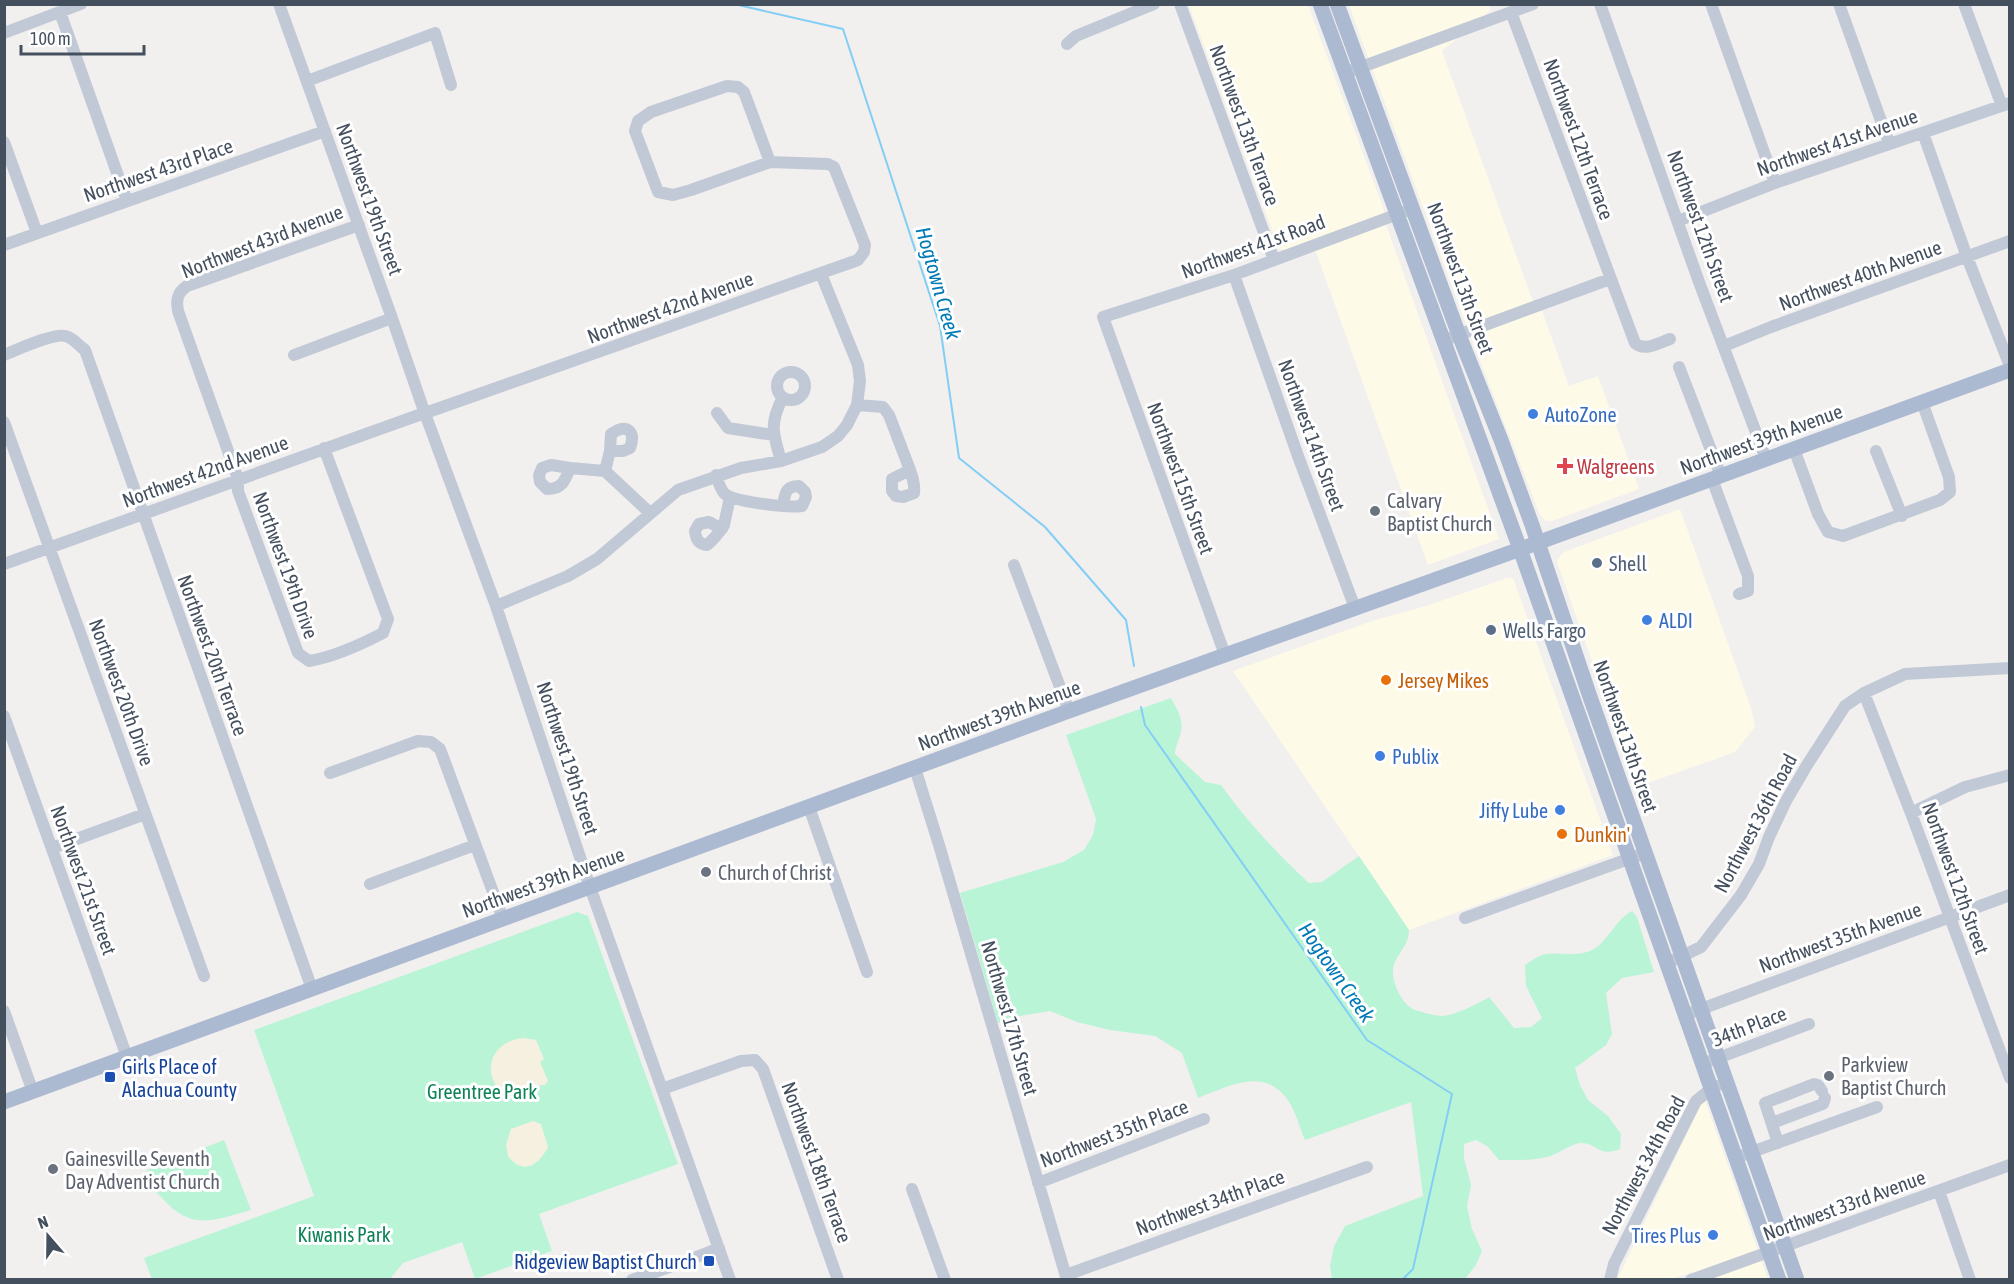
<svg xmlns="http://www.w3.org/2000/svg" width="2014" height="1284" font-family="'Asap Condensed',sans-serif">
<rect width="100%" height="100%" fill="#f2efef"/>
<path fill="#fefae8" d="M1189,5H1308L1384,210L1386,225L1499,539L1428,565L1316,252L1279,249Z
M1349,5H1489L1491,10L1442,51L1532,299L1542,311L1569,386L1598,376L1639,489L1552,521H1546L1540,515L1465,322Z
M1680,509L1752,711L1755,727L1735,752L1634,788L1605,698L1558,565L1557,560L1564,552Z
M1507,578H1513L1613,855L1409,930L1233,671L1372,621L1426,606Z
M1704,1098L1768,1279H1696L1693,1272L1671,1279L1617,1280Z"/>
<path fill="#baf4d7" d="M1171,698C1176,707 1184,720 1181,731C1180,739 1175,746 1175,754L1205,782L1221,785C1246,820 1277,854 1309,883L1322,882L1359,856L1409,930C1409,948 1393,956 1393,972C1393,984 1401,1001 1411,1008C1415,1011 1437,1016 1442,1016C1453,1016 1480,1003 1489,997L1514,1028L1531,1027L1542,1018L1526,986L1525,965C1531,961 1539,955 1546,954C1561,952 1577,957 1592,950C1606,944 1615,920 1632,911L1637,917L1654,972L1622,978L1606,993L1612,1034L1606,1045L1575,1068L1580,1085L1588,1100L1608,1116L1621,1134L1620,1149C1597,1158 1598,1142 1580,1143C1571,1144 1560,1153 1550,1156C1535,1161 1516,1160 1499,1160L1487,1146L1476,1140L1464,1144V1158L1471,1185L1467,1206L1472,1229L1482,1251L1476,1265L1465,1279H1332L1330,1266L1334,1246L1345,1226L1423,1196L1411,1102L1305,1140C1300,1129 1297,1116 1291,1105C1268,1065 1232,1085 1198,1098L1182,1053L1155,1036L1110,1030L1077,1022L1050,1011L1020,1016L998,1023L960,893L1063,862L1084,850L1093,835L1096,819L1066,735Z
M577,912L588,916L678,1164L539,1214L552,1251L475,1279L462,1242L403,1263L390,1279H152L144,1258L314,1196L254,1030Z
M224,1140L251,1210C214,1220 192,1232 162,1198C154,1190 147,1182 147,1170Z"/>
<path fill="#f5f0df" d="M524,1038L536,1040L544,1059L540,1062L548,1081L545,1085L531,1086L527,1093L510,1099C479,1080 487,1041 524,1038Z
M533,1121L541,1124L548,1147C539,1165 523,1176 508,1156L506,1145L511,1129Z"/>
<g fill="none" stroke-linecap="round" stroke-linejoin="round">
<path stroke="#83cef5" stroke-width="2" d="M734,4L843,29L940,326L959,458L1045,527L1126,620L1134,666
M1141,707L1145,725L1367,1040L1452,1094L1413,1269L1402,1280"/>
<path stroke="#c2c9d6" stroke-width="12" d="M279,4L392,318L423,408
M1180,4L1274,260
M1600,4L1699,282L1766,459
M1711,4L1775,183
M1839,4L1889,143
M1964,4L2002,106
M60,12L127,201
M1511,12L1635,343C1645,352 1659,343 1670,339
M4,33L81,4
M1067,44L1076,36L1154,4
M1345,73L1533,4
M307,81L435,33L451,85
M1923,133L1967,257L2010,366
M4,142L37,233
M1678,221L1775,183L2010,103
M4,245L325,131
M1234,275L1298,456L1355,608
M1450,338L1610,279
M1724,346L1771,327L2010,241
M4,355C17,350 53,333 65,336C73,337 79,346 85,350L312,989
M294,355L392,318
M1679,367L1721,476
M777 386a14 14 0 1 1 28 0a14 14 0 1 1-28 0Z
M857,405L883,407L889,415L910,470C913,478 915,485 914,493L903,497L896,496L892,491V479L910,470
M431,411L858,260L864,252L865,245L834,167L828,164L770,162L691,190L673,195L658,192L635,131L638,121L651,112L727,86L738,87L744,92L770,162
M717,413L728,428L773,435
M427,419L496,606L590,887L730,1280
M4,422L204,976
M324,448L388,619L383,633C360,645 334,657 309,661L298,653L238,491V479L178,311C176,300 177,293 187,286L359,225
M1794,449L1818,514L1828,532L1843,536L1940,500L1950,492L1949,477L1922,402
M1876,451L1902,516
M781,461C773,433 769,424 783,397
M570,468L551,465L542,468L539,475L540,482L547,489C562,489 565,481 570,468L605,471L610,451H623L630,448C637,430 625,423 611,434L610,451
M605,471L650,513
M716,475C718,480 720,489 724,493C732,502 789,508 802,506L806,497L805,492L799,486C785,486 785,494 783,506
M1712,479L1748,576V591L1739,594
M722,529L709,522L699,524L695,531C696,539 698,544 707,545C714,539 719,533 724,525L730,497
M4,564L419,415
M1014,565L1069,711
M496,606L568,576L597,559L678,490L741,468L781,461L822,447L838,436L847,425L857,405L860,381L858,365L821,274
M1225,655L1103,317L1234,275L1406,211
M1864,693L1911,813L2010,1078
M4,716L127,1057
M915,768L939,845L1067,1280
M330,773L418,741L431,742L440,749L503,919
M809,807L867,972
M1911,813L1965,787L2010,775
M52,848L145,814
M370,884L475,845
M1465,918L1645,853
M1674,960L1701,947L1741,895L1759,864L1769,837L1786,801L1807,765L1845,706L1864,693L1905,674L2010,668
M4,1011L33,1092
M1693,1012L2010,895
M1702,1064L1809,1024
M662,1089L741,1061L755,1060L763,1069L838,1280
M1772,1123L1823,1104L1825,1098
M1778,1143L1765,1103L1814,1084L1818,1085L1822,1091
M1735,1158L1877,1107
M1038,1183L1204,1119
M912,1189L945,1280
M1939,1191L1970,1280
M1066,1275L1367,1167
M632,1280L684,1262L719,1248
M1610,1280L1614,1264L1696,1101L1711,1089L1717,1086
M1691,1280L2010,1165"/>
<path stroke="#acbad1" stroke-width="15" d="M1320,4L1520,549L1779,1280
M1337,4L1459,335L1501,440L1532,525L1589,694L1797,1280
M4,1102L1069,711L1537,543L2010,370"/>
</g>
<g fill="#3f7fe0" stroke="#fff" stroke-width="2">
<circle cx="1533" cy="414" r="6"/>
<circle cx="1647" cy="620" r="6"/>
<circle cx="1380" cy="756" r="6"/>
<circle cx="1560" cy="810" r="6"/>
<circle cx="1713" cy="1235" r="6"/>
</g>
<path fill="#e0444e" stroke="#fff" stroke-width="2" d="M1562 457h6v6h6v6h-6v6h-6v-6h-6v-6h6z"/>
<g fill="#6b7280" stroke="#fff" stroke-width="2">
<circle cx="1375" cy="511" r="6"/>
<circle cx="706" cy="872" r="6"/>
<circle cx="1829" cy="1076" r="6"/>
<circle cx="53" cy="1169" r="6"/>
</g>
<g fill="#5c6f8a" stroke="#fff" stroke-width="2">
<circle cx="1597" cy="563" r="6"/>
<circle cx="1491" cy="630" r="6"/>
</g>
<g fill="#e8710a" stroke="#fff" stroke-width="2">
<circle cx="1386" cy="680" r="6"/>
<circle cx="1562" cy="834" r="6"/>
</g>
<g fill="#1a4fb4" stroke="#fff" stroke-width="2">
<rect x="104" y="1071" width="12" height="12" rx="3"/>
<rect x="703" y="1255" width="12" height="12" rx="3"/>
</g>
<g text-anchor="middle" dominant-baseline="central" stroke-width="6" stroke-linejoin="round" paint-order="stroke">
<g font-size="20" fill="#45505f" stroke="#fff">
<text transform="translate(1245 125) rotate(70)">Northwest 13th Terrace</text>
<text transform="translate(1579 139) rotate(70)">Northwest 12th Terrace</text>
<text transform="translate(1837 142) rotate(-19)">Northwest 41st Avenue</text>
<text transform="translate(158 170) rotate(-19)">Northwest 43rd Place</text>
<text transform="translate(370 199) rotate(70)">Northwest 19th Street</text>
<text transform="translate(1701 226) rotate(70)">Northwest 12th Street</text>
<text transform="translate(262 241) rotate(-21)">Northwest 43rd Avenue</text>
<text transform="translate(1253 246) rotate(-20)">Northwest 41st Road</text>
<text transform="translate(1860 275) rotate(-20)">Northwest 40th Avenue</text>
<text transform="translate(1461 278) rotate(70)">Northwest 13th Street</text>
<text transform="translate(670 307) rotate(-20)">Northwest 42nd Avenue</text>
<text transform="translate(1312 435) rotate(70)">Northwest 14th Street</text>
<text transform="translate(1761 439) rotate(-20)">Northwest 39th Avenue</text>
<text transform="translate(205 471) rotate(-20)">Northwest 42nd Avenue</text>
<text transform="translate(1181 478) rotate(70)">Northwest 15th Street</text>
<text transform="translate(286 565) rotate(70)">Northwest 19th Drive</text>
<text transform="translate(213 655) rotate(70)">Northwest 20th Terrace</text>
<text transform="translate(122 692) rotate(70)">Northwest 20th Drive</text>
<text transform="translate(999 715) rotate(-20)">Northwest 39th Avenue</text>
<text transform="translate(1626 736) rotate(71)">Northwest 13th Street</text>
<text transform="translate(568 758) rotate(72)">Northwest 19th Street</text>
<text transform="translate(1755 823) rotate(-62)">Northwest 36th Road</text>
<text transform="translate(1956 878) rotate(70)">Northwest 12th Street</text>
<text transform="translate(84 880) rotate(70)">Northwest 21st Street</text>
<text transform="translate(543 882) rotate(-20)">Northwest 39th Avenue</text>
<text transform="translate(1840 937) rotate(-20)">Northwest 35th Avenue</text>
<text transform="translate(1010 1018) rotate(74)">Northwest 17th Street</text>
<text transform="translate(1749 1026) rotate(-21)">34th Place</text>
<text transform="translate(1114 1133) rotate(-21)">Northwest 35th Place</text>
<text transform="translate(817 1162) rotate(70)">Northwest 18th Terrace</text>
<text transform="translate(1643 1165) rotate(-62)">Northwest 34th Road</text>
<text transform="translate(1210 1202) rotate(-20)">Northwest 34th Place</text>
<text transform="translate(1844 1205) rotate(-20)">Northwest 33rd Avenue</text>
</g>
<g font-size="20" fill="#366cbe" stroke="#fff" text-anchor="start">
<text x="1545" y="414">AutoZone</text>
<text x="1659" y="620">ALDI</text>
<text x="1392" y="756">Publix</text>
<text x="1548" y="810" text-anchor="end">Jiffy Lube</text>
<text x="1701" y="1235" text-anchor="end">Tires Plus</text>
</g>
<g font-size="20" fill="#be3a42" stroke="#fff" text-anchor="start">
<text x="1577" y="466">Walgreens</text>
</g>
<g font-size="20" fill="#5b616d" stroke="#fff" text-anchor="start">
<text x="1387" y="500">Calvary<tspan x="1387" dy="23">Baptist Church</tspan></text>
<text x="718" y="872">Church of Christ</text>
<text x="1841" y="1064">Parkview<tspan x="1841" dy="23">Baptist Church</tspan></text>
<text x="65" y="1158">Gainesville Seventh<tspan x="65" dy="23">Day Adventist Church</tspan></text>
</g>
<g font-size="20" fill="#4e5e75" stroke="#fff" text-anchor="start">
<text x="1609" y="563">Shell</text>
<text x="1503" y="630">Wells Fargo</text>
</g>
<g font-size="20" fill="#c56008" stroke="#fff" text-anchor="start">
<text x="1398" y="680">Jersey Mikes</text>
<text x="1574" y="834">Dunkin'</text>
</g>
<g font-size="20" fill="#164399" stroke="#fff" text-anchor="start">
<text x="122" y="1066">Girls Place of<tspan x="122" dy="23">Alachua County</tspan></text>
<text x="697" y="1261" text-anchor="end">Ridgeview Baptist Church</text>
</g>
<g font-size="20" fill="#0e8257" stroke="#fff">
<text x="482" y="1091">Greentree Park</text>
<text x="344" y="1234">Kiwanis Park</text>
</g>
<g font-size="21" font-style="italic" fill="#007ab7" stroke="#fff">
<text transform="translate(939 283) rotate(74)">Hogtown Creek</text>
<text transform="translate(1337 972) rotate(55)">Hogtown Creek</text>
</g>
</g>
<rect width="2014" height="1284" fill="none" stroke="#45505f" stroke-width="12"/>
<g transform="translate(48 1236) rotate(340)" stroke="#ffffff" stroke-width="4.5" paint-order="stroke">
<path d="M0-4.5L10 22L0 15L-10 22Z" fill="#45505f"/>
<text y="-9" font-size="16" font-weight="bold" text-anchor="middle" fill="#45505f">N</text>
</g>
<path d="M21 45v9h123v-9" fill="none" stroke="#45505f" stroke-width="3"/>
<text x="30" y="45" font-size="18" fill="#45505f" stroke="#ffffff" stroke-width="4.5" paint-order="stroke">100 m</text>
</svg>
